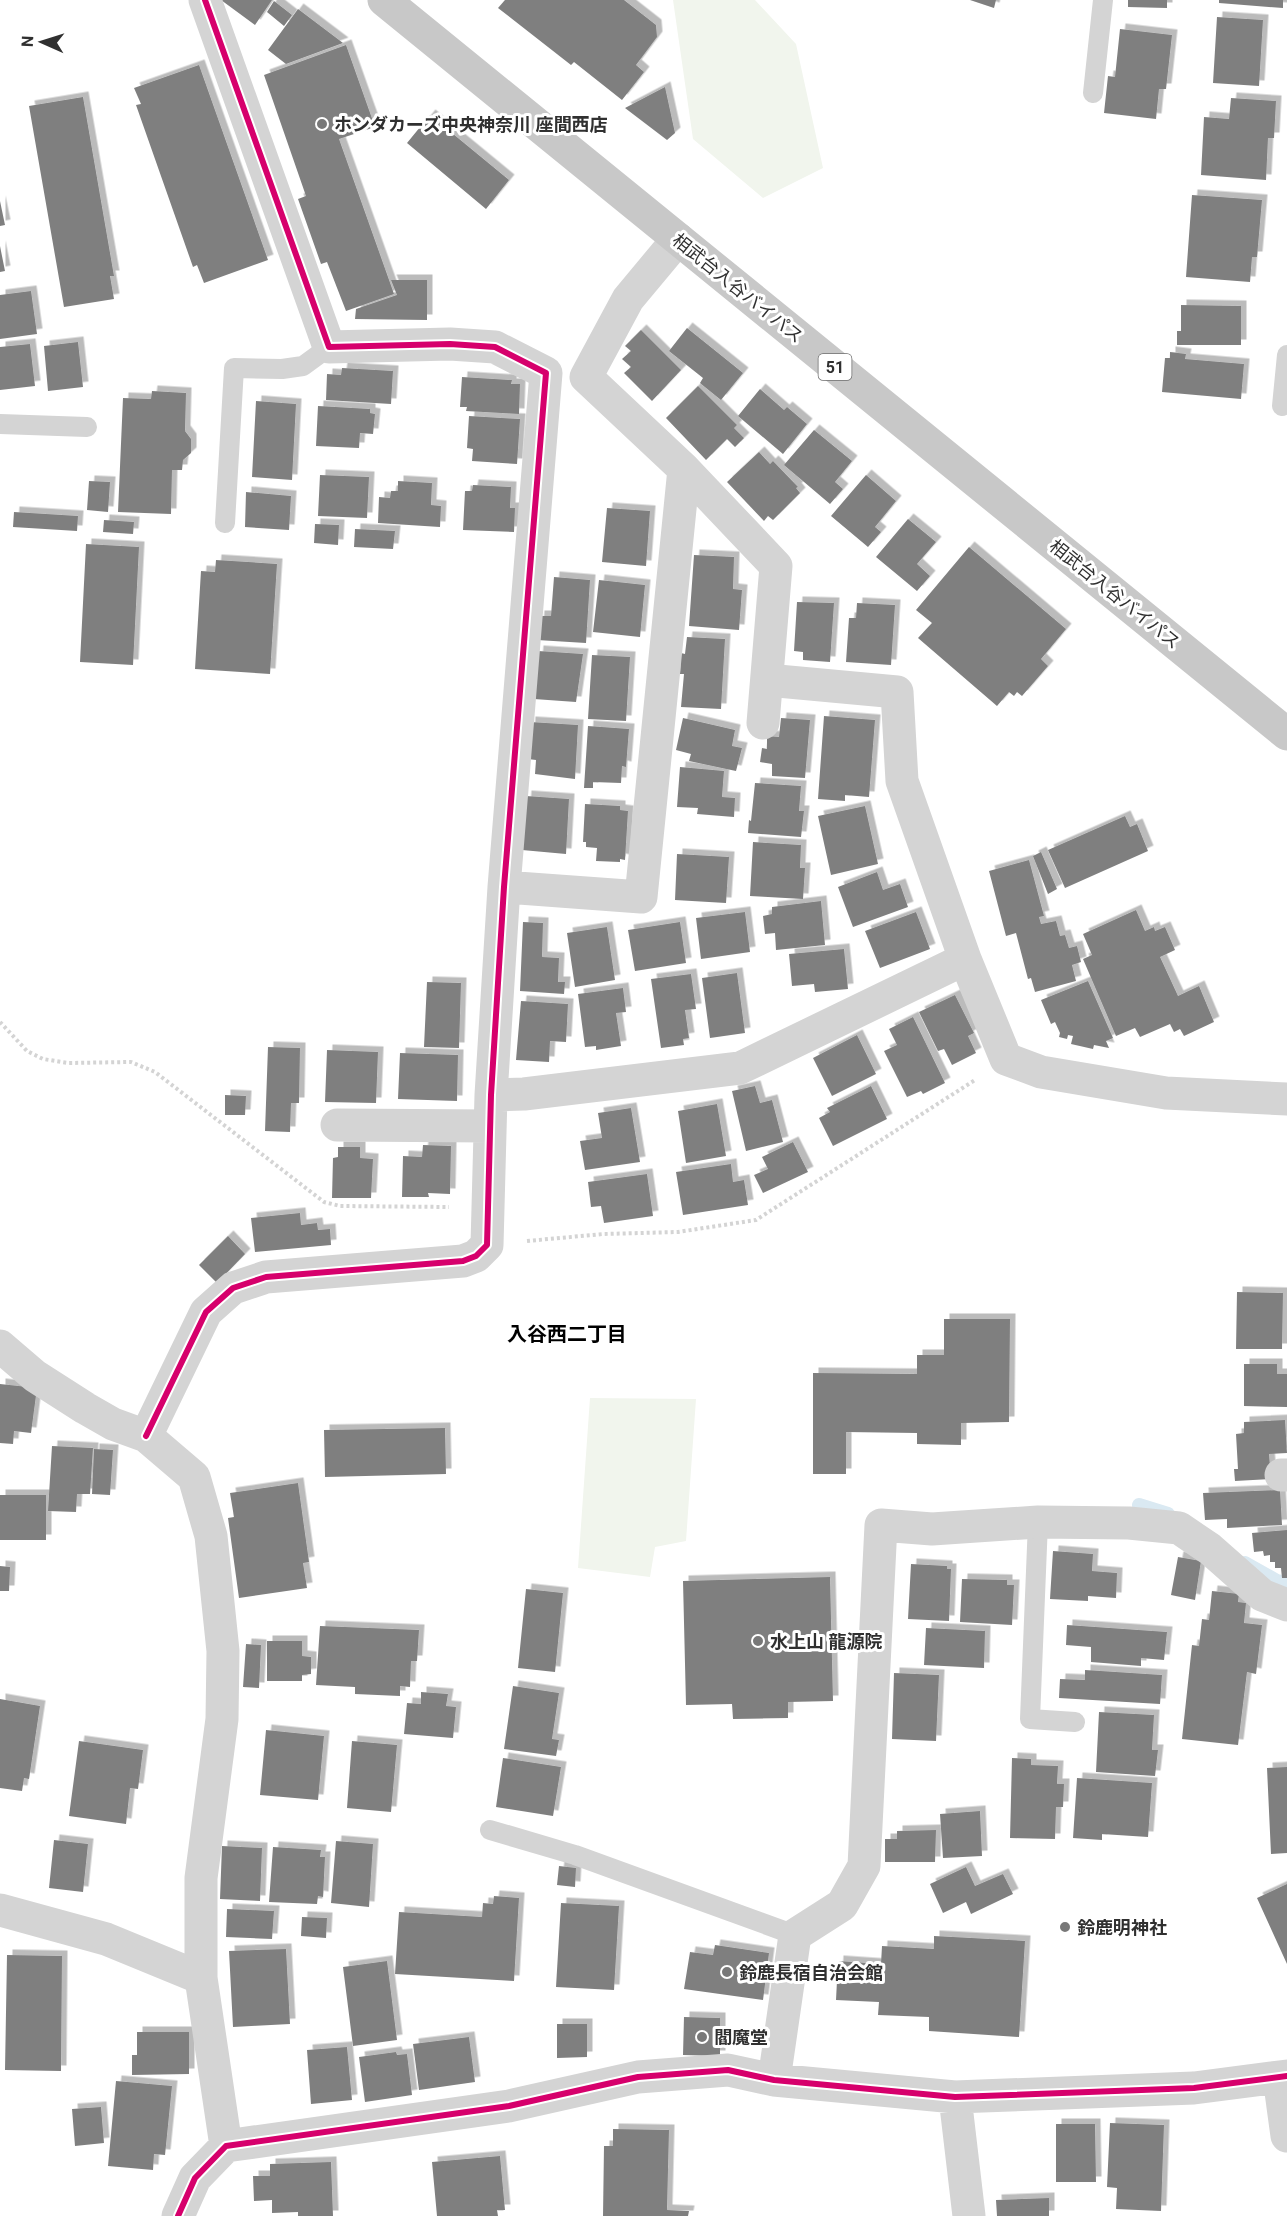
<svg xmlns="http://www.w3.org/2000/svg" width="1287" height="2216" font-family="Roboto,'Noto Sans JP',sans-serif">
<defs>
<filter id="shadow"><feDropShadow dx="5.5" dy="-5.5" stdDeviation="0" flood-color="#0004"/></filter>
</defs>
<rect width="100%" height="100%" fill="#fff"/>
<path fill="#f1f5ed" d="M673,0H755L796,44L823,168L763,198L693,139Z
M590,1398L696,1399L686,1541L655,1547L650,1577L578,1568Z"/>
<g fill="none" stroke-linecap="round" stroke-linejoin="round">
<path stroke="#dae9f2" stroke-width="14" d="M1139,1505L1168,1514
M1245,1563L1277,1581L1287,1583"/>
</g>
<path fill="#7f7f7f" filter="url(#shadow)" d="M221,0H272L255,25Z
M505,0H624L656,25L657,37L636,65L644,72L622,100L574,62L571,65L498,8Z
M970,0H996L994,8Z
M1128,0H1167V8L1128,7Z
M1219,0H1283V8L1219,3Z
M274,1L292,15L284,26L267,12Z
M298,9L343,43L286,64L268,50Z
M1217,17L1263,20L1259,86L1213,83Z
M1120,29L1172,35L1166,89H1159L1156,119L1104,113L1108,76L1115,77Z
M346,45L375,127L339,139L394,294L346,311L327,262L321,264L298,199L306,196L264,75Z
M199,65L268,260L204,283L197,265L193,267L136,105L141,104L134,88Z
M665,87L675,133L667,140L625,108Z
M83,97L114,276H110L114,299L64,307L29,106Z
M1231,98L1276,101L1274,138H1268L1266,180L1201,175L1204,117L1229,119Z
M430,115L509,180L486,209L407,143Z
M1192,195L1262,200L1257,257H1252L1250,282L1186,277Z
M0,201L5,225L0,226Z
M0,246L5,271L0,272Z
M391,280H427V320L355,319L356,309L397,295Z
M31,291L37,334L0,339V295Z
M1181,305L1241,306V345H1177V331H1181Z
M687,328L743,373L721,400L700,383L703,378L669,351Z
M641,330L681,370L652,401L624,373L631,367L622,359L631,351L625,346Z
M78,342L83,387L48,391L44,346Z
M30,344L35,386L0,390V347Z
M1170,352L1186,354L1185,359L1244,364L1241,399L1162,392L1165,358H1170Z
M342,368L393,371L391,404L326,400L327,374L341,375Z
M462,377L512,380L511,384H520L519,414L466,411L467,407H460Z
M698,386L737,425L734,428L744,438L735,447L727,439L706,460L666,418Z
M760,389L784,410L787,407L807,424L783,454L738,416Z
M152,391L186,393L185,431L191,439V453L183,460L182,470H172L171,514L118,512L123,398L151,399Z
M256,401L296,404L292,480L252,477Z
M318,406L370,409V413L375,414L373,434L360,433L359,448L316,446Z
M469,416L520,419L517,464L472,461L473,449L467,448Z
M814,430L852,461L835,482L843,489L830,504L784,465Z
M759,452L770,464L773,461L798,487L796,488L800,493L773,520L768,516L764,521L727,482Z
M320,475L369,477L367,518L318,516Z
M866,475L896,501L875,527L881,532L868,547L831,516Z
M89,481L110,482L108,512L87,510Z
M398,481L432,483L431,505L441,506L440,527L378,523L379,497L390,498L391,491H398Z
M473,485L511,487L510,508H515L514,532L463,530L465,491H472Z
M246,492L291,496L289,530L245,527Z
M607,508L650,511L646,566L602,562Z
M14,512L78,516L77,531L13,527Z
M908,519L936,542L917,564L930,576L917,591L876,557Z
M104,520L134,522L133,534L103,532Z
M315,524L339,525L338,545L314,543Z
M355,529L395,531L393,549L354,547Z
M86,544L139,547L133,665L80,662Z
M969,547L1066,629L1041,659L1048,666L1022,696L1017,692L1014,696L1009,692L997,706L918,638L932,623L916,610Z
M694,555L734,557L733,589L742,590L739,630L689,626Z
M216,560L277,564L270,674L195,669L201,571L215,572Z
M554,577L590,580L586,643L537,640L539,616H551Z
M599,580L645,585L640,637L593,632Z
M797,602L834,603L830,662L803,660V652L794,651Z
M857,603L895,605L891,665L846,662L849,618H856Z
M687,637L725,639L721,709L681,707L684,674H680L681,653L685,654Z
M538,651L583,654L576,702L534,699Z
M592,655L630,657L626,721L588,719Z
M824,716L875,720L869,797L845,795V801L818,799Z
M683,718L735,730L732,746L742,748L736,771L689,761L691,754L676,750Z
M781,718L810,720L805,778L772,776V764L760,762L762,748L767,749V736L779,737Z
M530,722L578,725L575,779L535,774L536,760L528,759Z
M588,726L629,729L626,767L622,766L621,783L593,782V788H584Z
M680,767L724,771L722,797L735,798L734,817L697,814L698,808L677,807Z
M755,783L801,786L799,811H804L801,837L748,833L749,820L751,821Z
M526,796L569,799L566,854L522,850Z
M585,804L620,806V810L628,811L625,860L620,859V862L596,861L597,848L586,847V842H583Z
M865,806L878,864L831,875L818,816Z
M1125,816L1130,827L1137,824L1148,851L1065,888L1048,850Z
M753,842L801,845L800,868H805L803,899L750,896Z
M1041,852L1057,889L1048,894L1033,856Z
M677,854L729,857L726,903L675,900Z
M1029,860L1044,916L1039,917L1041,924L1056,921L1060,936L1065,935L1069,948L1077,946L1081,962L1072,965L1076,981L1035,992L1031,978L1028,979L1016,933L1006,936L989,871Z
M877,872L883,890L900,884L908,907L853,927L838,887Z
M821,901L825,945L776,950L775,933L765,934L763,916L772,914V907Z
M1136,910L1145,931L1154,927L1155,931L1165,927L1175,950L1160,957L1178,996L1199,986L1214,1022L1184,1036L1180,1029L1174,1032L1170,1024L1140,1037L1135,1028L1116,1036L1083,959L1092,955L1083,934Z
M745,912L750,952L701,959L696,918Z
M916,912L930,949L880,968L865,931Z
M523,922L543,923L542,957L559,958L558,982H565L564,994L520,991Z
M680,922L686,963L635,971L628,930Z
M607,927L615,980L575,987L567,933Z
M844,949L848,989L815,992L814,984L792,986L789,954Z
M737,973L745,1033L710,1038L702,978Z
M691,974L696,1009L685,1010L689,1038L683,1039L684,1045L661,1048L651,979Z
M1088,981L1113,1038L1106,1041L1109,1048L1094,1045L1093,1049L1071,1044L1073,1036L1068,1035L1067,1039L1059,1037L1060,1033L1055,1022L1051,1024L1041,1000Z
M427,982L461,983L459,1048L424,1047Z
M623,988L626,1012L616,1013L621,1046L596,1050V1046L585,1047L578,994Z
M955,995L974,1033L968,1036L976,1053L952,1065L944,1049L938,1051L919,1012Z
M521,1001L568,1004L566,1042L550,1041L549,1062L516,1060Z
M913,1017L945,1083L923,1094L921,1091L907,1097L884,1051L897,1045L889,1029Z
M857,1035L876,1074L832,1096L813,1058Z
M268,1047L300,1048L299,1103H291L290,1132L265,1131Z
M327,1050L378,1052L376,1103L325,1102Z
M400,1053L458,1055L457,1101L398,1099Z
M755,1086L760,1103L772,1100L783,1142L746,1151L732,1091Z
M871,1086L887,1119L833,1146L819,1118L830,1112L827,1108Z
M225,1095L246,1096L245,1115H225Z
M717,1104L726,1156L686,1163L678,1111Z
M631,1108L640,1162L585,1170L580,1141L602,1138L598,1113Z
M793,1142L808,1172L763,1193L754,1175L768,1169L762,1157Z
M423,1145L451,1146L450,1194L428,1193L429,1197H402L403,1156L422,1157Z
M338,1147H360V1158L373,1159L371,1198H332L333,1158L338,1157Z
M731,1164L733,1182L744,1180L748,1205L683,1215L676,1172Z
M647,1174L653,1216L604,1223L601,1206L591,1207L588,1182Z
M300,1213L301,1225L317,1223L318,1230L330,1229L331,1245L255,1252L251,1218Z
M228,1236L245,1254L217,1283L199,1265Z
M1237,1292L1283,1293L1282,1349H1236Z
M944,1319H1010L1009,1422L961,1423V1445L917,1444V1433L846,1432V1474H813V1373L917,1374V1355H944Z
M1244,1364H1277V1374H1287V1407L1244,1406Z
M0,1384L37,1388L31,1433L14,1431L13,1444L0,1443Z
M1285,1420L1287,1453L1269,1454L1271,1479L1235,1481L1234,1469H1238L1236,1434L1244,1433V1422Z
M445,1428L446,1474L325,1477L324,1430Z
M52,1446L93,1448L90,1494H77L76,1512L48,1511Z
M94,1449L113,1450L110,1495L92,1494Z
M298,1483L309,1562L303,1563L307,1588L239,1598L228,1518L234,1517L230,1493Z
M1280,1490L1282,1525L1227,1528V1519L1205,1520L1203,1493Z
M0,1495H46V1540H0Z
M1287,1530V1578H1282L1281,1568H1275V1562H1270V1555L1264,1556L1263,1551L1254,1552L1252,1533Z
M1053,1551L1093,1554L1092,1571L1117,1573L1116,1598L1088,1596V1601L1050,1599Z
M1178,1557L1201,1561L1195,1600L1171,1595Z
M911,1564L947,1566V1569H951L949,1621L908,1619Z
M0,1566L10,1567L9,1591H0Z
M830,1577L833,1701L788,1702V1718L733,1719L732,1704L686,1705L683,1581Z
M962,1579L1007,1580V1585H1014L1012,1625L960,1622Z
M526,1589L563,1593L555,1672L518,1668Z
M1212,1591L1239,1594L1238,1602L1246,1603L1244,1623L1262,1625L1256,1674L1247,1672L1238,1745L1182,1739L1192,1645L1199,1646L1202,1619L1209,1620Z
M1067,1625L1167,1632L1164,1660L1141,1658V1666L1091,1662V1647L1066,1645Z
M320,1626L419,1630L417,1661H411L410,1687L400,1686V1696L355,1694V1687L316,1685Z
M926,1628L985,1631L984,1668L924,1665Z
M267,1641H302V1656L311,1657V1674L302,1675V1681H267Z
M246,1644L261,1645L259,1688L243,1687Z
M1085,1670L1162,1675L1160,1704L1059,1698L1060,1679L1085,1680Z
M894,1673L939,1675L936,1741L892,1739Z
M513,1686L559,1693L552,1739L559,1740L556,1756L504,1749Z
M421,1692L448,1694L446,1706L456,1707L453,1738L404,1734L407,1703L421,1704Z
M0,1699L40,1706L29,1779L24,1778L22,1791L0,1788Z
M1099,1712L1154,1715L1152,1750H1158L1155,1776L1096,1772Z
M266,1730L324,1736L318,1800L260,1795Z
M79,1741L143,1750L138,1789L130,1788L126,1824L69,1816Z
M352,1741L397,1745L391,1812L347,1808Z
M503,1758L561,1767L553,1816L496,1807Z
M1012,1758L1031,1759V1765L1058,1766L1057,1784H1064L1063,1807H1056L1055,1839L1010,1838Z
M1287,1767V1853L1271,1854L1267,1768Z
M1077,1778L1152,1783L1148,1837L1102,1834V1840L1073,1838Z
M980,1811L982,1856L943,1858L940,1814Z
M936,1830L935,1862H885V1839H897V1831Z
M54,1840L88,1844L83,1892L49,1888Z
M336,1841L373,1844L369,1907L331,1903Z
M222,1846L262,1848L260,1901L220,1899Z
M273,1847L321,1850L320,1857H325L323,1897L318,1896L317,1904L269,1902Z
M559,1866L576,1868L575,1887L557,1885Z
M966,1867L975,1886L1003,1874L1013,1894L971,1914L966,1902L943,1913L930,1884Z
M1287,1884V1964L1257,1898Z
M494,1896L519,1898L514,1981L395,1974L399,1912L482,1917L483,1903L493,1904Z
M561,1903L619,1906L614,1990L556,1987Z
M227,1909L274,1911L272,1939L226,1937Z
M302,1917L327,1918L326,1938L301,1936Z
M934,1936L1025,1941L1019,2037L929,2031V2017L878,2015L879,2002L836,2000L838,1961L881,1964L882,1946L934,1949Z
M715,1945L769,1953L763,2000L684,1989L690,1952L713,1955Z
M286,1949L290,2024L233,2027L229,1951Z
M7,1955L62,1956L61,2071L5,2070Z
M387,1961L397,2040L353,2046L343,1967Z
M684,2017L720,2018V2056L683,2055Z
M557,2024H587V2057L557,2058Z
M137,2032H189V2074L132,2075V2055H137Z
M469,2037L475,2082L419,2090L413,2044Z
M347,2047L352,2100L311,2104L307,2050Z
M396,2052L397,2055L407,2054L412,2095L365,2102L359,2057Z
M116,2081L172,2086L165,2155L154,2154L153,2170L108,2166Z
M101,2107L104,2143L75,2146L72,2109Z
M1110,2123L1164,2125L1161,2211L1116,2209L1117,2188L1107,2187Z
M1056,2124H1095L1096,2182H1056Z
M613,2129L669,2130L667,2210L689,2211L688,2216H603L604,2146H613Z
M500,2156L505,2210H497L498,2216H437L432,2162Z
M331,2162L333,2216H298V2212L272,2213V2200L254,2201L253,2176H270V2164Z
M1049,2198V2216H997L996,2200Z"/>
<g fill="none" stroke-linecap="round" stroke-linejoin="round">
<path stroke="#d4d4d4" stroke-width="4" stroke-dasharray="3 3" stroke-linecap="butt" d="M0,1022L27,1051L43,1059L68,1063L131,1062L155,1072L324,1202L340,1206L449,1207
M527,1241L603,1234L678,1232L756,1220L975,1080"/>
<path stroke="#d4d4d4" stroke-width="20" d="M1093,93L1103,0
M1282,406L1287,355
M0,424L87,427
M225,523L234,368L282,369L303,366L329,347
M1038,1522L1030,1719L1075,1722
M490,1830L575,1855L795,1935"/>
<path stroke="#d4d4d4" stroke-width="33" d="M678,239L628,299L586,377L684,469L776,566L763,723
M767,680L897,692L902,781L965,959L1006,1059L1041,1072L1166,1093L1287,1099
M504,887L641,897L684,469
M491,1095L524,1094L740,1068L965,959
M337,1125L490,1126
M0,1346L35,1376L85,1408L113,1424L146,1436L194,1477L211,1536L223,1651L222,1719L201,1878V1978L226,2146
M146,1436L206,1312L233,1288L266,1277L463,1261L476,1256L487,1245L491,1095L504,887L546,373L495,347L450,344L329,347L205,0
M1281,1475H1287
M0,1910L106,1939L201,1978
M1279,2077L1287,2136
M774,2080L795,1935L842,1905L864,1866L881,1525L932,1529L1038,1522L1129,1523L1179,1528L1210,1549L1262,1595L1287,1605
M955,2097L969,2216
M178,2216L195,2178L226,2146L509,2106L638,2077L728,2070L774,2080L955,2097L1194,2088L1287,2076"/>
<path stroke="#c8c8c8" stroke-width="33" d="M384,0L1287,734"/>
<g stroke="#fff" stroke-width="10">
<path id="cycleway" d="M146,1436L206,1312L233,1288L266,1277L463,1261L476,1256L487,1245L491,1095L504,887L546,373L495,347L450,344L329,347L205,0
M178,2216L195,2178L226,2146L509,2106L638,2077L728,2070L774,2080L955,2097L1194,2088L1287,2076"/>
</g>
<use href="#cycleway" stroke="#d6006c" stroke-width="6"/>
</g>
<g fill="#787878" stroke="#fff" stroke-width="2">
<circle cx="322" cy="124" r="6"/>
<circle cx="758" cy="1641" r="6"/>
<circle cx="1065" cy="1927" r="6"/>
<circle cx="727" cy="1972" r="6"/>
<circle cx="702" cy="2037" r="6"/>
</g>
<g text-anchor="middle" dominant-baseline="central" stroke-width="6" stroke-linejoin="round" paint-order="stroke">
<rect fill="#fff" stroke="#6e6e6e" stroke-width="1.5" x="818.5" y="354" width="33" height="26" rx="4.5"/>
<g font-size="16" font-weight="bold" fill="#303030">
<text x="835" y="367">51</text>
</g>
<g font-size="18" font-weight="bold" fill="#303030" stroke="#fff" text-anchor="start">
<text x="334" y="124">ホンダカーズ中央神奈川 座間西店</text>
<text x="770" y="1641">水上山 龍源院</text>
<text x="1077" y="1927">鈴鹿明神社</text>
<text x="739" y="1972">鈴鹿長宿自治会館</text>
<text x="714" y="2037">閻魔堂</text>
</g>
<g font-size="18" fill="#303030" stroke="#fff">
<text transform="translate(738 288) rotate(39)">相武台入谷バイパス</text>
<text transform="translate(1115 594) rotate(39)">相武台入谷バイパス</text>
</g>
<g font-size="20" font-weight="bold" fill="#000" stroke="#fff">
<text x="567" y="1334">入谷西二丁目</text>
</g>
</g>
<g transform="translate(42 42) rotate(273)" stroke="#ffffff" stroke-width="4.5" paint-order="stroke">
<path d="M0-4.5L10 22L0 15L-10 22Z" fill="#303030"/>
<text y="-9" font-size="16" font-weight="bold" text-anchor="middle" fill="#303030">N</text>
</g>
</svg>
